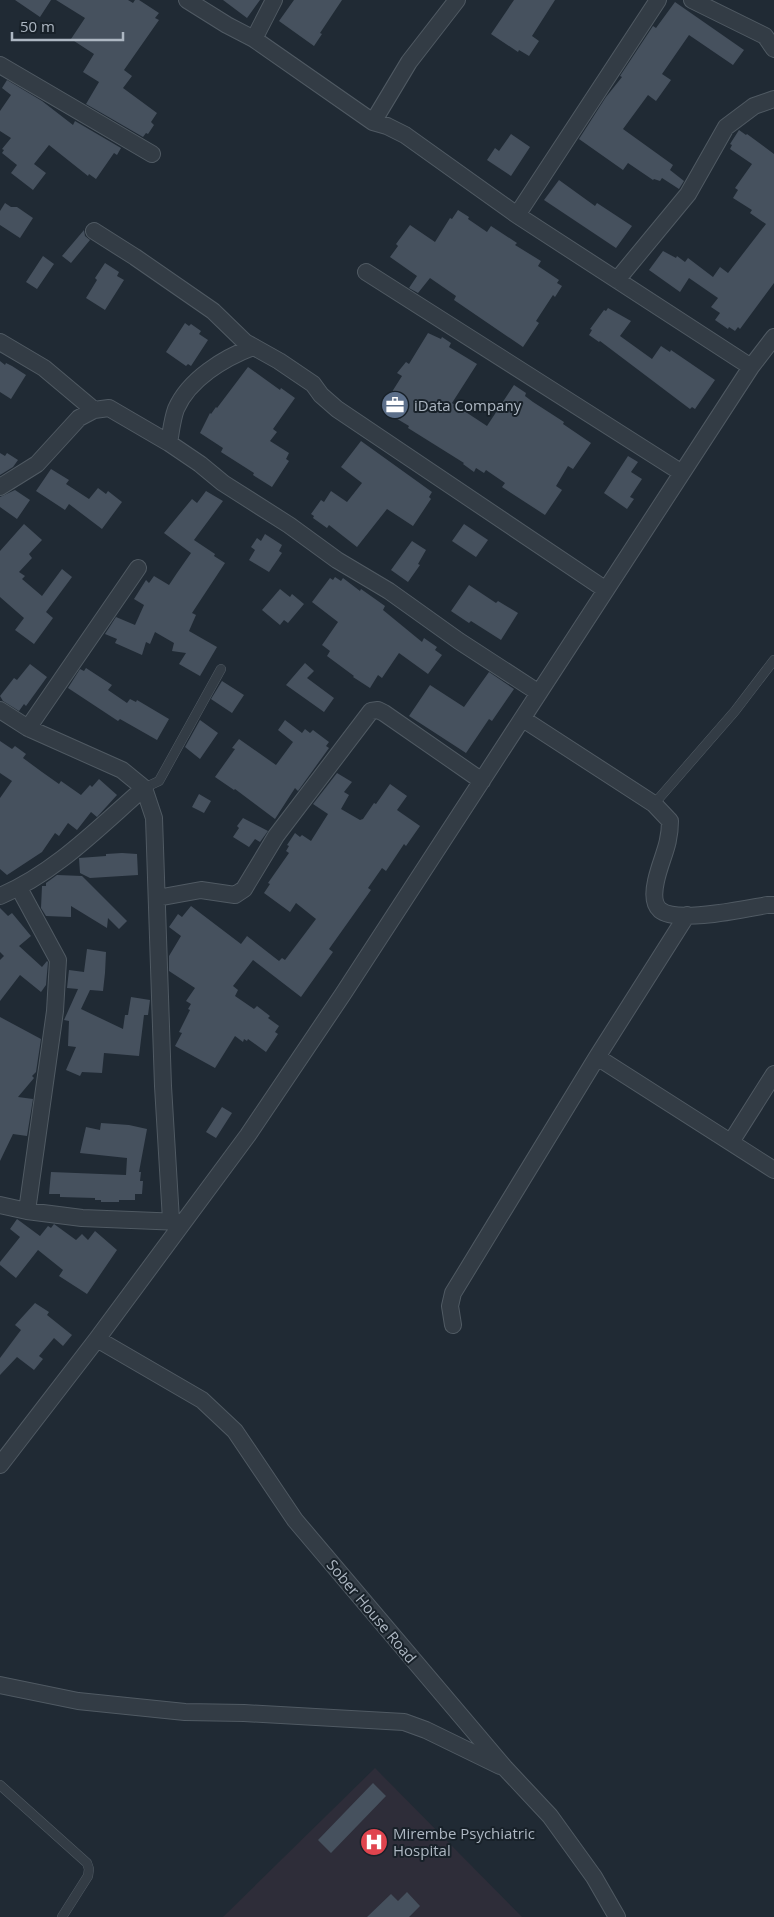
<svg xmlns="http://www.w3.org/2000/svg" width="774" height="1917" font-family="'Open Sans',sans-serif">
<rect width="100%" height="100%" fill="#202a34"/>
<path fill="#2e2d39" d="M375,1768L522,1917H223Z"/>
<path fill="#46515e" d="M15,0H51L40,17Z
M56,0H128L133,3L135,0H139L159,13L155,18L159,20L124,70L132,76L123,88L157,113L151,122L154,125L148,134L146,133L143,137L86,104L99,82L83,72L94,54L71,39L85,18Z
M223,0H260L247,18Z
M294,0H342L320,33L322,34L314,46L279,21Z
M514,0H555L532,36L539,41L529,56L519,50L518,52L491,34Z
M675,2L744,50L733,65L689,35L662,74L671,80L656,101L648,95L623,129L673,165L670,170L684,181L679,189L662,178L660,181L654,179L653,180L628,163L623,170L579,139L606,97L622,77L620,76L653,26L656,28Z
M7,80L42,101L73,125L75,121L121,148L117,155L114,153L96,179L89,174L88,176L49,145L34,164L46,173L33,190L11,173L17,165L2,153L4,150L2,149L11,138L0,131V111L11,95L2,88Z
M739,130L746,135L747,134L774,154V283L740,329L738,327L735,331L729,327L728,329L715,320L720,313L711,307L718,298L689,278L680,292L649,270L663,251L676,258L677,256L685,262L688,258L713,277L720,267L728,273L766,224L750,213L752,210L733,198L738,190L735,188L752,164L730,149L732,145L730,144Z
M511,134L530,147L511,176L487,160L495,148L499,151Z
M559,180L595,206L597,203L632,226L616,248L544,200Z
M5,203L11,207H17L33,218L20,238L0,225V211Z
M458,210L469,217L468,219L487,232L491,226L517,243L515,245L541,261L538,266L559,280L557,283L562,286L555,297L553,295L536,321L539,323L523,347L454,300L456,296L430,278L418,293L409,288L417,276L390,257L398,246L396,244L410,225L435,242L450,218L452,219Z
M84,230L85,236L90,240L71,263L62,256Z
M43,256L54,264L37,289L26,282Z
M105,263L119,272L117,276L124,280L105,310L86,298L97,280L95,278Z
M608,308L631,321L620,336L652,359L661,346L670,352L671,350L715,380L695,409L692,407L690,409L600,341L599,342L589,335L592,330L590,329L604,310L606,311Z
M185,323L189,326L191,324L201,331L199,334L208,340L191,366L188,364L186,366L166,352Z
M428,333L441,339L442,337L451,343L449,347L477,364L452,403L487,426L514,385L526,393L525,396L533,402L564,422L563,424L591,443L573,469L568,466L556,486L562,490L545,515L502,487L505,483L486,470L484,473L476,468L474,472L463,464L464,463L408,428L409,426L394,417L396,414L383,406L402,376L397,373L406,362L409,364Z
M0,361L5,365L6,363L12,366L26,375L11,399L0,392Z
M248,367L280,390L281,388L295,398L273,429L277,432L270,441L289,453L286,459L289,461L272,487L253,475L254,473L221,452L223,448L200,433L210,413L211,414L216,407L217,408Z
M361,441L432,492L429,497L431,499L413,526L387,509L357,547L329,525L327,528L313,518L314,516L311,514L321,500L324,502L331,491L347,502L362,483L341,467Z
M0,453L5,456L7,453L18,460L13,467L0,475Z
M628,456L638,462L631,472L642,479L630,497L634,499L627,509L604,493Z
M51,469L69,480L66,484L89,499L98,488L106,494L108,491L122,502L102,529L69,504L65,510L36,491Z
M15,490L30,500L17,519L0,507V497Z
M206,491L223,501L194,540L215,554L214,556L225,563L192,613L196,615L189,631L217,647L200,676L179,664L186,653L172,651L174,643L155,632L150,644L146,642L142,655L115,643L117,639L105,634L116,617L135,625L144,605L134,599L146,580L149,583L154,576L169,585L177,573L191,553L164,533L192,499L197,503Z
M24,524L42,540L29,554L32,558L19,572L25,576L22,579L42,596L62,569L72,577L46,612L53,618L34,644L15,630L24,618L0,597V551Z
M464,524L488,540L476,557L452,541Z
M265,534L282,545L279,551L282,553L269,572L249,560L255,550L251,547L257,538L261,541Z
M412,541L426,550L418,564L420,565L408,582L391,570Z
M335,577L341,581L343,578L360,591L361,589L385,606L383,610L422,642L424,638L437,647L435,650L442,655L428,674L399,653L382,678L378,675L370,688L353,677L354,676L327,656L330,651L322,645L338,622L312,602L330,578L333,580Z
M469,585L496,603L498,601L518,613L501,640L471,621L469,623L451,611Z
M280,589L290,597L292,594L304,604L288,623L284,620L280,625L262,610Z
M305,663L314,671L307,678L334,698L324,712L286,685Z
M30,664L47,677L26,706L24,704L19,711L3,701L0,696L14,678L17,680Z
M86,668L112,685L108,690L127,703L130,699L136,702L137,700L169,719L157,740L120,719L118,721L68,688L80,669L84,671Z
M489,672L514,689L492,721L489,719L466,753L409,716L430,685L464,707Z
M222,681L244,695L232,713L211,699Z
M200,720L218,733L200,759L185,747Z
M285,720L302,733L305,729L310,733L313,730L329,742L326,746L329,748L298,791L295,788L275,819L235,789L234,790L215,777L235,749L232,748L239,739L276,765L293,742L278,730Z
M0,741L12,749L15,746L26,754L23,758L42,772L59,784L61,781L81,795L90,785L92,787L99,779L117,795L97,817L91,812L77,830L68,823L59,836L55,833L42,852L7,875L0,869V798L12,781L0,773Z
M337,773L352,782L344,792L349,795L341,809L360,820L363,819L374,803L376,804L390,784L407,796L397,810L420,826L406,846L404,844L386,871L382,868L368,888L371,890L329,949L333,952L301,997L253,960L233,986L238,990L235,996L254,1009L257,1006L270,1016L268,1018L279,1026L275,1032L278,1034L266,1052L248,1039L247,1041L244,1039L243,1042L235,1036L215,1068L175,1046L182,1033L179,1032L190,1010L188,1009L191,1004L186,1001L195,988L169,971V956L181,936L169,927L178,914L182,917L191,906L241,944L247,936L279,961L282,958L285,960L316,919L296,903L290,912L264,893L270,884L268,883L289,853L286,851L289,846L287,845L295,833L300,837L302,835L311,841L328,814L313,804Z
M199,794L211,801L204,813L192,807Z
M243,818L268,831L260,842L255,839L249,847L233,837L239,828L237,826Z
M122,853L137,854L138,875L90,878L80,873L79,858L106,856V854Z
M57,875L82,876L127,921L119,929L108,918L107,928L71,906V917L46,916L41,908L42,886H46V883Z
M0,908L8,916L12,913L31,936L19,946L42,967L47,961L48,962L46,985L41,992L20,975L0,1001V960L4,956L0,952Z
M87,949L106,952L105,973L103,991L90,990L81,1009L123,1029L125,1015H128L131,997L150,1000L148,1015H144L139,1056L104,1053L102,1073L82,1072L80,1076L66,1070L76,1047L68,1046L69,1021L64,1020L78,989L67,988L69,970L84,972Z
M0,1017L41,1039L36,1072L32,1076L34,1078L18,1097L33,1099L27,1136L13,1134L0,1161Z
M222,1107L232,1113L216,1138L206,1132Z
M101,1123L129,1125L147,1129L139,1172H141L140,1181H143L142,1194H135V1200H119V1202H101V1200H95V1198L60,1197V1194H49L51,1172L126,1175L127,1158L80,1153L86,1127L100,1130Z
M17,1219L40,1236L48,1226L51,1228L54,1224L76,1240L82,1234L88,1240L95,1231L117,1250L87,1294L59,1276L63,1270L38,1250L16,1278L0,1265V1262L20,1237L10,1229Z
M35,1303L49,1312L47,1315L72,1335L63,1346L54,1338L39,1356L43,1359L34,1370L17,1357L0,1375V1358L21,1330L15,1325Z
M373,1783L386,1796L331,1853L318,1840Z
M407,1892L420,1906L409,1917H367L391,1894L398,1901Z"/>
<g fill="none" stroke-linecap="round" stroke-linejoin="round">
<g stroke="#505a63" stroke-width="10">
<path id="service" d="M144,788L159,781L221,669
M654,804L735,711L774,660
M0,1785L87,1863L89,1869L88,1876L62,1917"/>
</g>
<g stroke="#505a63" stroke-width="18">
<path id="minor" d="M187,0L227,25L254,39L373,122L387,126L405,135L517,215L751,367
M692,0L765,36L774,49
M254,39L274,0
M0,65L152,154
M373,122L409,62L457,0
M517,215L658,0
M94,231L135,257L213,311L245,342L279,361L313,384L321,395L337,409L606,590
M366,272L682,473
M617,280L688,194L726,127L754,106L774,99
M0,342L44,368L94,410
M169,443C171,432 172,420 176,409C189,379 224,358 253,347
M0,487L37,464L79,418L94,410L109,408L169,443L200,464L223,483L289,525L337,560L389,591L459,641L539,693
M0,710L28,728L122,770L144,788L154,818L163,1086L171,1220
M523,719L654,804L670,821C670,846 661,858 656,881C654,890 652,903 660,910C677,924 744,909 767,905H774
M28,728L138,568
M19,888L58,960L55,1011L27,1211
M0,896C55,873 99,827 144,788
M157,898L201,890L235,895L244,889L276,836L371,711L378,710L384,713L482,781
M597,1057L774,1170
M731,1142L774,1074
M0,1205L27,1211L82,1218L181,1222
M453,1325L450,1306L453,1293L597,1057L687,915
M97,1339L202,1400L235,1431L295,1520L505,1768L550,1816L594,1877L617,1917
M0,1465L97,1339L248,1135L343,994L751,367L774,337
M0,1685L78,1701L185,1712L244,1713L404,1722L426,1730L500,1766"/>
</g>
<use href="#service" stroke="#333c45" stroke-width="9"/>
<use href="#minor" stroke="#333c45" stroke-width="16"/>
</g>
<defs>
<g id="office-disc" transform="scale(1.4375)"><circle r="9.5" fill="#5c6f8a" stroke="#182129"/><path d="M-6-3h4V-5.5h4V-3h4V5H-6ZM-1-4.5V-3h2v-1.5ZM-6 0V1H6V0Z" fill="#fff"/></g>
<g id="hospital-disc" transform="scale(1.4375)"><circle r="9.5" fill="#e0444e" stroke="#182129"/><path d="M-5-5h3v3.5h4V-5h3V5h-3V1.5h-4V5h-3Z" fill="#fff"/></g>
</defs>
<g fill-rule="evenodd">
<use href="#office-disc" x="395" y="405"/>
<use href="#hospital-disc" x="374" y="1842"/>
</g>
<g text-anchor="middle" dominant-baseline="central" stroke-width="4" stroke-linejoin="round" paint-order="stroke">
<g font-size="15" fill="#adb7c2" stroke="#182129" text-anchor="start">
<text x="414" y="405">iData Company</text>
<text x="393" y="1833">Mirembe Psychiatric<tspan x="393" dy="17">Hospital</tspan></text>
</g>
<g font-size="15" fill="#adb7c2" stroke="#182129">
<text transform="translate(372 1611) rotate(50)">Sober House Road</text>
</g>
</g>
<path d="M12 32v8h111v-8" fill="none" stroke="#adb7c2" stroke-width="2.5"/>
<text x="20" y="32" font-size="15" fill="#adb7c2" stroke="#182129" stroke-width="4" paint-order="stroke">50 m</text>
</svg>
